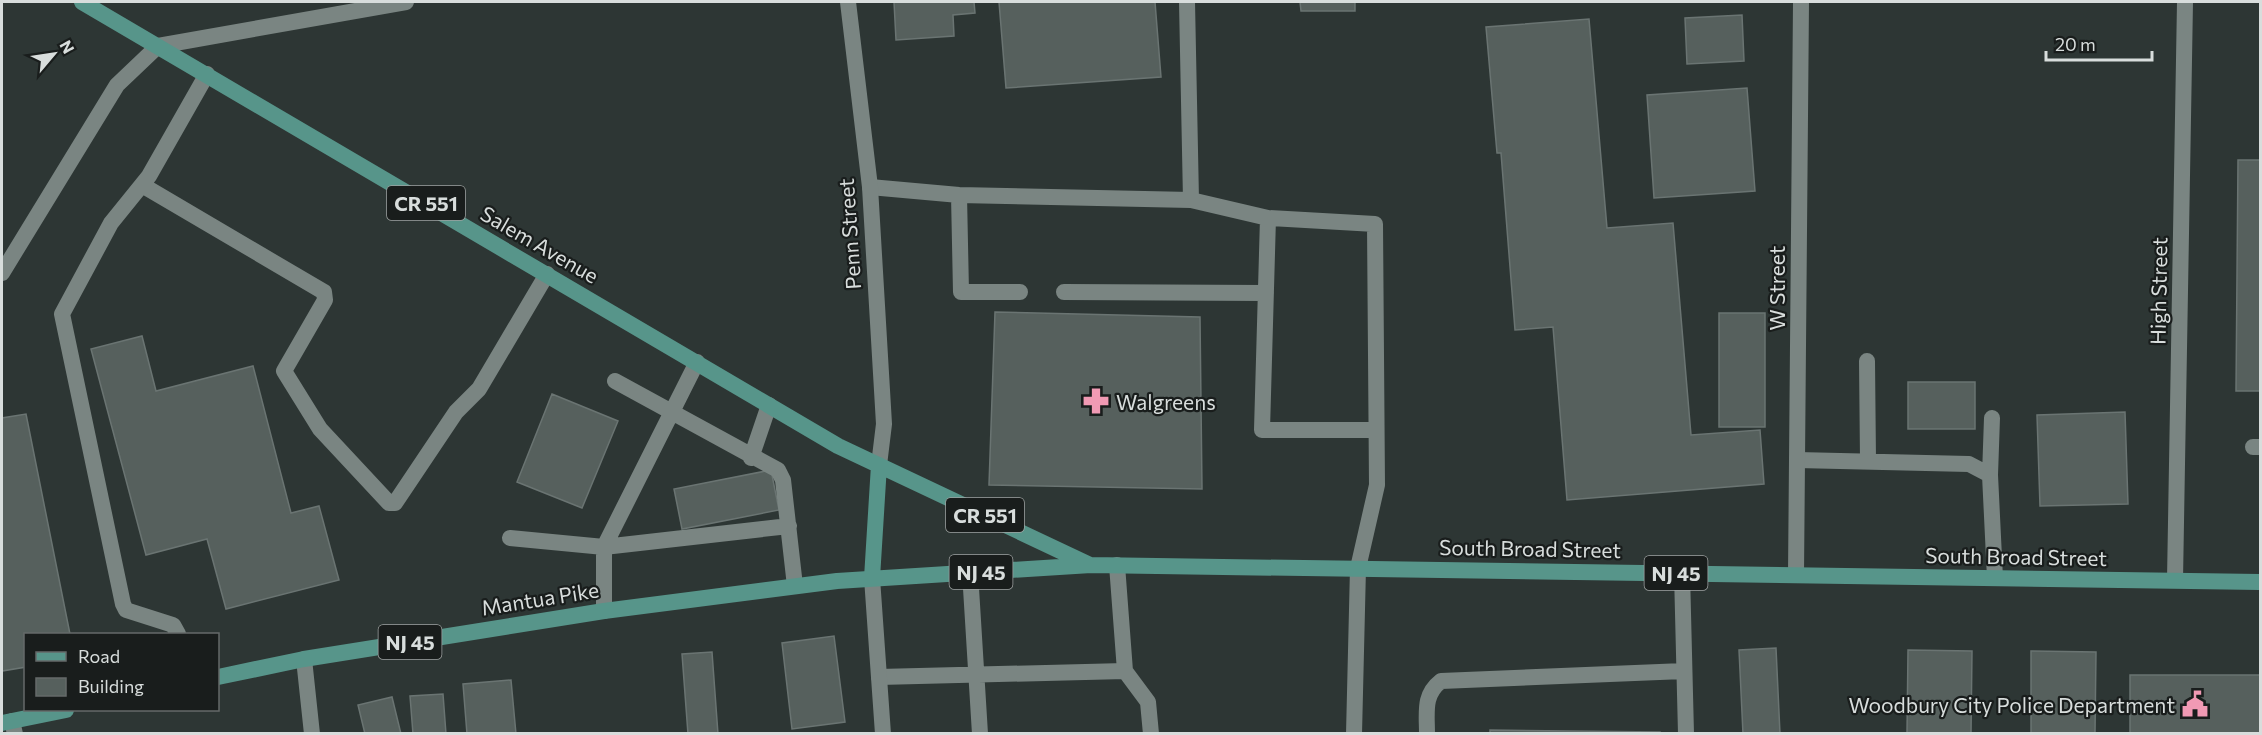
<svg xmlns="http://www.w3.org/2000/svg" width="2262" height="735" font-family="Commissioner,sans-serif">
<rect width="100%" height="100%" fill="#2d3634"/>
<path fill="#56605d" stroke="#6a7472" stroke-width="1.5" d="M894,2H974L975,13L953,15L954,36L896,40Z
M999,2H1155L1161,77L1006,88Z
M1300,2H1355V11H1301Z
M1742,15L1744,61L1687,64L1685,18Z
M1589,19L1607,228L1673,223L1691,435L1760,430L1764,484L1567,500L1553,327L1515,330L1501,153H1497L1486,27Z
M1747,88L1755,191L1654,198L1647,95Z
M2238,160H2260V391H2236Z
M995,312L1200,317L1202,489L989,485Z
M1719,313H1765V427H1719Z
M142,336L156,391L253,366L291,513L319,506L339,580L226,609L207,539L146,555L91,349Z
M1908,382H1975V429H1908Z
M552,394L618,421L582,508L517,482Z
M2125,412L2128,504L2040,506L2037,415Z
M26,414L70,634H26V667L2,671V418Z
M771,470L779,510L682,529L674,489Z
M834,636L845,722L792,729L782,643Z
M1776,648L1780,734H1743L1739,650Z
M1908,650L1972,651L1971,734H1907Z
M2031,651L2096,652L2095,734H2031Z
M712,652L718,734H688L682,654Z
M2130,675H2260V734H2130Z
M511,680L516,734H467L463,684Z
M443,694L446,734H413L410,696Z
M392,697L401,734H365L358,705Z
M1490,730L1660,732V734H1490Z"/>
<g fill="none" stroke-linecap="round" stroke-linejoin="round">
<path stroke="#7a8582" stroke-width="16" d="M1187,2L1191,200
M142,185L324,292L325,300L284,371L320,429L389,503H395L456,412L479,389L547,274
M870,187L959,195L1191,200L1268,218L1375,224L1377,485L1358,568
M959,195L961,292H1020
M1268,218L1262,430H1375
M2,273L117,85L158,46
M1064,292L1266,293
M1867,361L1868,460
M615,381L778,470L783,480L795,586
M2253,447H2260
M751,458L769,405
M1797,460L1969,464L1990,475L1995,578
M1990,475L1992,418
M510,538L604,547L789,526
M1117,565L1125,671
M970,572L980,734
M1682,573L1686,734
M604,611V547L697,362
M178,634L173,625L126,610L123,604L62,314L111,223L149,176L207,74
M879,677L1125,671L1148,702L1151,734
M12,721L15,734
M1427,734C1427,712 1423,695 1441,681L1684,671"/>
<path stroke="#7a8582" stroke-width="16" d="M848,2L870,187L884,424L879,465
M158,46L406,2
M1796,575L1801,2
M872,578L883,734
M2175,580L2185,2
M304,659L312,734
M1354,734L1358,568"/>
<path stroke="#57958a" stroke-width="16" d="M82,2L838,446L1090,565
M872,578L879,465
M218,677L304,659L604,611L837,581L1091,565L2260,582
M2,723L66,710"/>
</g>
<defs>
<g id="pharmacy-bare" transform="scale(2.07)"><path d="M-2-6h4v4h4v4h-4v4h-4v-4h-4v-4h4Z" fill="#f19ab4" stroke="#191d1c" stroke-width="2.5" paint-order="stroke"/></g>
<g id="civic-bare" transform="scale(2.07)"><path d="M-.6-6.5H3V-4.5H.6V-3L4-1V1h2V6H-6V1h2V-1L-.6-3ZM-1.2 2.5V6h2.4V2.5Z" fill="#f19ab4" stroke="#191d1c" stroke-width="2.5" paint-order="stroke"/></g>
</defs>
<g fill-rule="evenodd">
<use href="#pharmacy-bare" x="1096" y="401"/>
<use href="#civic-bare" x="2195" y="704"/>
</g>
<g text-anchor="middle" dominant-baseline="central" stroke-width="4.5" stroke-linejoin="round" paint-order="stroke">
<g fill="#191d1c" stroke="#9fa3a2" stroke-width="1.5">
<rect x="387" y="186" width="78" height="34" rx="4.5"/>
<rect x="946" y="498" width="78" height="34" rx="4.5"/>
<rect x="949.5" y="555" width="63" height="34" rx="4.5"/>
<rect x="1644.5" y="556" width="63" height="34" rx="4.5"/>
<rect x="378.5" y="625" width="63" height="34" rx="4.5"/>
</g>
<g font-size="20" font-weight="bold" fill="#d8dddc">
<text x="426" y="203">CR 551</text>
<text x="985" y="515">CR 551</text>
<text x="981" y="572">NJ 45</text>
<text x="1676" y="573">NJ 45</text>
<text x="410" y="642">NJ 45</text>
</g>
<g font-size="21" fill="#d8dddc" stroke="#191d1c">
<text transform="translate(849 234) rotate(-94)">Penn Street</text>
<text transform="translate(540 244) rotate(30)">Salem Avenue</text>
<text transform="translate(1776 288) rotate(-90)">W Street</text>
<text transform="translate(2158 291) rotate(-89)">High Street</text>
<text transform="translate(1530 548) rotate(1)">South Broad Street</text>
<text transform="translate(2016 556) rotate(1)">South Broad Street</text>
<text transform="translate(540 598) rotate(-9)">Mantua Pike</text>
</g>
<g font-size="21" fill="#d8dddc" stroke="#191d1c" text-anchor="start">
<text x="1116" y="401">Walgreens</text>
<text x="2175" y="704" text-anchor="end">Woodbury City Police Department</text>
</g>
</g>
<rect width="2262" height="735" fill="none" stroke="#d8dddc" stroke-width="6"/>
<rect x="24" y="633" width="195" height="78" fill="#191d1c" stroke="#656a69" stroke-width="1.5"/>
<rect x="36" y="652" width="30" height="9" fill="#57958a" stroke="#656a69" stroke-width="1.5"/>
<text x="78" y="663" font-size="18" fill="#d8dddc">Road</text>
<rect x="36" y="678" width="30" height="18" fill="#56605d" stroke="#656a69" stroke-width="1.5"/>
<text x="78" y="693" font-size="18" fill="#d8dddc">Building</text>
<g transform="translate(54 54) rotate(61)" stroke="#191d1c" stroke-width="4.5" paint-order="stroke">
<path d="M0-4.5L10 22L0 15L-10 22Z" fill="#d8dddc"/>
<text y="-9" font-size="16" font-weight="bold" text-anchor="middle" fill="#d8dddc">N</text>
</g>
<path d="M2046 51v9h106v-9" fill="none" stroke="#d8dddc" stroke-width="3"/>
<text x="2055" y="51" font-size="18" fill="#d8dddc" stroke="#191d1c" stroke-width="4.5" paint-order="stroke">20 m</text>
</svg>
